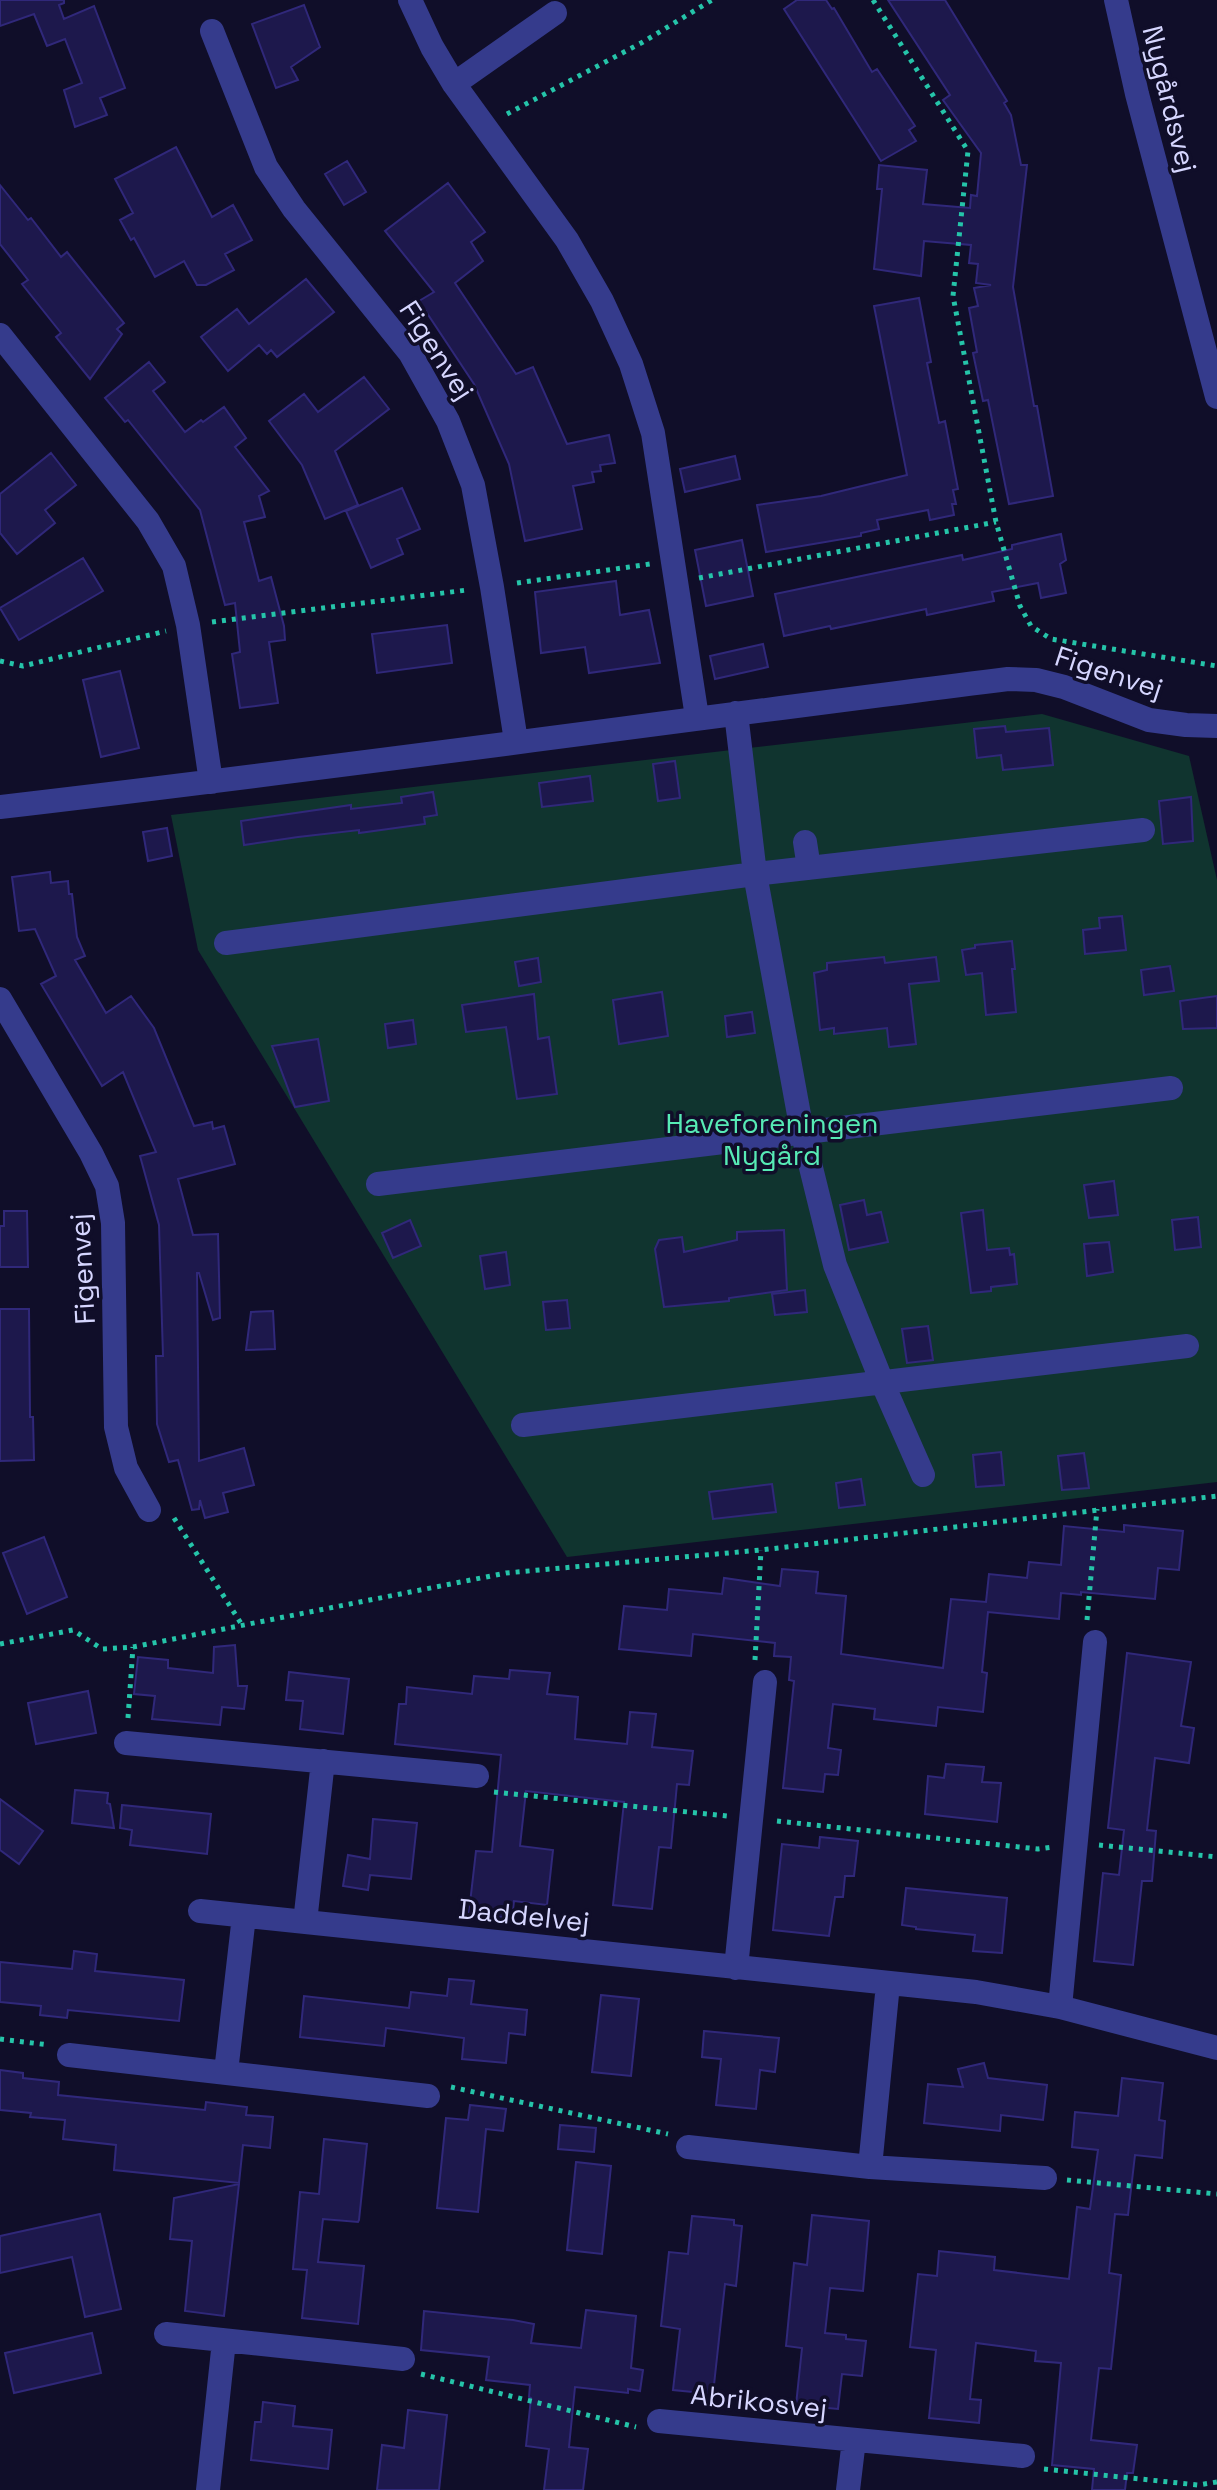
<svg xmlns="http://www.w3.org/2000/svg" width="1217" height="2490" font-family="'Space Grotesk',sans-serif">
<rect width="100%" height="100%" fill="#100e29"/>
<path fill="#10342f" d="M1042,714L1189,756L1217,880V1482L567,1557L198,950L171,815Z"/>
<path fill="#1d184c" stroke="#30287a" stroke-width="2" d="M0,0H64V3L59,5L64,19L94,6L125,88L100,98L107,115L75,127L64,90L82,83L65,39L47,46L34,14L0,26Z
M797,0H826L832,9L834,8L872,72L877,69L915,126L909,130L916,141L881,161L784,9Z
M888,0H945L1007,101L1004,103L1011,115L1021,165H1027L1013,287L1034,406H1037L1053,496L1009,504L988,400L983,401L973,353L977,352L969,308L978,306L974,288L991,285L976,283L978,264L969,263L971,245L924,241L921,276L874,269L882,189H877L879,165L927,170L923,204L970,208L971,195L977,196L981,153L943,100L950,95Z
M304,5L320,47L291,67L298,80L276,88L252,24Z
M176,147L212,217L233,205L252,240L225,254L234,270L206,285H197L184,261L155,277L134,238L131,240L120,220L133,213L115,179Z
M347,161L366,192L344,205L325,174Z
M448,183L485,232L471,242L483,261L455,283L516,374L533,367L567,444L609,435L615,463L600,465L601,471L592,472L594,482L573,486L582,529L525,541L509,464L474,384L419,301L434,292L385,231Z
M0,185L28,220L31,218L61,257L67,252L124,323L117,329L122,334L90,379L56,337L61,333L22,284L28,280L0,244Z
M306,279L334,312L277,357L271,350L267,354L259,345L228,371L201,337L237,309L249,324Z
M919,298L931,362L927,363L939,423L945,421L958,489L953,490L956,504H952L954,515L930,520L928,510L877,520L879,529L861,533V536L766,552L757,505L821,496L907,475L874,306Z
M149,362L165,382L153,391L185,432L201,420L203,422L224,407L246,438L235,447L269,491L259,496L265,517L244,522L259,581L271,577L284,626L285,640L269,642L278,703L240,708L232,654L240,652L235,603L225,605L200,510L128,420L125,422L105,398Z
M364,377L389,409L335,451L358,505L325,519L302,465L269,421L304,394L318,412Z
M51,453L76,485L45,510L55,523L17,554L0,533V494Z
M735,456L740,479L685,492L680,469Z
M402,488L420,529L397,539L403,554L371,568L346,511Z
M1061,534L1066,560L1060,564L1066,593L1041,598L1038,583L992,592L994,601L927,615L926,609L831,629L830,626L784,636L775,594L962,555L963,560L1012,549V545Z
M742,540L753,596L706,606L695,550Z
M83,558L103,591L19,640L0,608Z
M616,581L620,615L649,610L660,663L589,673L585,647L541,653L535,592Z
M447,625L452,663L377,673L372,634Z
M763,644L768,667L715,679L710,656Z
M120,671L139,748L101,757L83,680Z
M1005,726L1006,732L1049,728L1053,765L1003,770L1001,755L977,758L974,729Z
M675,761L680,798L658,801L653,764Z
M590,776L593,801L542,807L539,783Z
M433,792L437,815L424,817L425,824L359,833V830L298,837L244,845L241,821L351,805V809L402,803L401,797Z
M1191,797L1193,841L1163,844L1159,801Z
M167,828L172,856L148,861L143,832Z
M50,872L51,883L68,881L69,894H72L77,937L85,956L75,960L106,1013L131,996L154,1028L194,1126L212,1122L213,1129L224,1126L235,1164L178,1179L193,1235L218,1234L220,1318L213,1320L199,1273H197L199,1461L244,1448L254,1485L223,1493L228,1512L205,1518L200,1500L199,1509L192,1510L178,1460L169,1462L157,1424L156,1356H163L159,1225L140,1156L156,1152L123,1072L102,1086L41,984L56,976L35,929L19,931L12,877Z
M1122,916L1126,950L1085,954L1083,930L1100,928L1099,918Z
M1012,941L1015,969H1012L1016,1012L986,1015L982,973L966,975L962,950L975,948V945Z
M884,957L885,963L936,957L939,981L909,984L916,1044L889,1047L887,1028L834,1034V1028L820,1030L814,973L827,970V963Z
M538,958L541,982L519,986L515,962Z
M1170,966L1174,991L1144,995L1141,970Z
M662,992L668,1036L619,1044L613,1000Z
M534,994L538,1039L549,1037L557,1094L517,1099L506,1027L466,1032L462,1005Z
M1217,996V1028L1183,1029L1180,1001Z
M752,1012L755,1033L727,1037L725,1016Z
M413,1020L416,1044L388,1048L385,1024Z
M318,1039L329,1101L295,1107L272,1046Z
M1114,1181L1118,1215L1089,1218L1084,1185Z
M864,1200L867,1215L881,1212L888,1242L849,1250L840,1205Z
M983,1210L987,1250L1009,1248L1010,1255L1014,1254L1017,1284L991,1287V1291L971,1293L961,1213Z
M4,1211H27L28,1267H0V1226H4Z
M1198,1217L1201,1247L1175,1250L1172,1220Z
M410,1220L421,1246L393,1258L382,1233Z
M784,1230L787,1290L729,1298V1301L664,1307L655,1249L659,1240L682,1237L684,1252L737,1240V1232Z
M1109,1242L1113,1272L1087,1276L1084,1244Z
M506,1252L510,1285L485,1289L480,1256Z
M805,1290L807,1312L775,1315L772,1294Z
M567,1300L570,1328L546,1330L543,1302Z
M0,1309H29L30,1417H33L34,1460L0,1461Z
M273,1311L275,1349L246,1350L251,1312Z
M928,1326L933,1360L907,1363L902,1329Z
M1001,1452L1004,1485L976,1487L973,1455Z
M1084,1453L1089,1488L1062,1490L1058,1456Z
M861,1479L865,1505L839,1508L836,1483Z
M772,1484L776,1512L713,1519L709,1492Z
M1124,1525L1183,1531L1179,1570L1158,1568L1155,1599L1081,1592V1595L1061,1593L1059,1619L988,1612L982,1672L987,1673L983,1712L938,1707L936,1726L874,1719L875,1709L833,1704L828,1748L841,1750L838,1775L825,1774L823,1792L783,1788L794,1681L789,1680L791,1657L774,1656L775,1643L693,1634L691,1656L619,1649L624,1606L667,1610L669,1589L722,1594L724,1578L780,1586L782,1569L818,1572L816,1593L846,1596L841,1654L943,1668L951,1599L986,1602L989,1574L1027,1578L1029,1562L1061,1565L1064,1526L1124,1532Z
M44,1537L67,1597L27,1614L3,1553Z
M235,1645L238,1686H247L244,1709L222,1707L220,1725L152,1719L155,1696L134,1694L138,1657L168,1660V1668L213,1673L214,1647Z
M1127,1653L1191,1662L1181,1726L1194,1728L1189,1763L1155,1758L1147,1830L1156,1831L1152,1881H1142L1133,1965L1094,1961L1103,1873L1119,1875L1124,1830L1108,1828Z
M510,1670L550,1673L547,1694L578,1697L575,1739L627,1744L630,1712L656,1714L652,1747L693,1751L689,1785L677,1784L671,1848L659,1847L652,1909L613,1905L624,1802L526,1791L520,1846L553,1850L547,1905L514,1901L512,1919L469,1912L476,1851L492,1852L501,1755L395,1744L399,1704H406L407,1687L472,1694L474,1676L509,1679Z
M289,1672L349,1679L343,1734L300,1729L303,1701L286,1700Z
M88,1691L96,1733L36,1744L28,1703Z
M946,1764L984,1767L982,1782L1001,1783L997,1822L925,1814L928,1776L944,1778Z
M75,1790L108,1793L107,1803L110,1804L114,1828L72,1823Z
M0,1799L43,1831L19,1864L0,1850Z
M122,1805L211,1814L207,1854L130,1845L132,1830L120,1828Z
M373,1819L417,1823L411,1879L370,1875L368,1890L343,1886L348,1855L370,1859Z
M820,1837L858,1841L854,1876H845L843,1897H835L829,1936L773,1930L782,1844L819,1848Z
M906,1888L1007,1898L1002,1953L973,1951L975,1935L916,1929V1927L902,1925Z
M74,1951L97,1954L95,1971L184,1980L179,2021L68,2010L67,2018L40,2015L41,2006L0,2002V1962L72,1969Z
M449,1979L474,1981L471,2004L527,2010L525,2035L509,2033L506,2063L462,2059L464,2038L386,2028L384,2046L300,2037L304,1996L409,2008L411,1992L447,1996Z
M601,1995L639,1999L631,2076L592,2072Z
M704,2031L779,2038L775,2072L760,2070L756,2109L716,2105L721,2059L702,2057Z
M984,2063L988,2078L1047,2085L1043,2120L1001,2115L1000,2131L924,2123L928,2084L963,2087L958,2069Z
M0,2070L23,2073V2078L59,2082L58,2095L205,2110L206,2102L247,2107L246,2115L273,2117L270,2148L243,2145L239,2183L114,2170L116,2145L63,2139L65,2120L30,2117L31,2113L0,2110Z
M1122,2078L1163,2083L1159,2120L1165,2121L1162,2158L1135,2155L1128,2215L1115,2214L1109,2273L1121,2275L1111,2369L1099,2368L1091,2440L1137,2445L1133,2473H1127L1125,2490H1092L1094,2469L1052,2465L1061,2363L1035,2361L1036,2351L976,2343L970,2399L981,2400L979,2423L929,2418L936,2350L910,2347L918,2274L937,2276L939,2251L995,2257L994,2270L1069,2279L1077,2207L1090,2209L1098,2150L1072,2147L1075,2112L1118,2116Z
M470,2105L506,2109L503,2131L486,2129L478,2212L437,2208L446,2118L468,2120Z
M560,2125L596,2128L594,2152L558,2149Z
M324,2139L367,2144L359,2220L358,2222L323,2219L318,2262L364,2266L358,2324L302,2318L307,2270L293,2269L300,2192L319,2194Z
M576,2162L611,2166L602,2254L567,2250Z
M239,2184L224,2316L185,2311L192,2241L170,2239L174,2198Z
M100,2214L121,2309L85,2317L72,2257L0,2273V2236Z
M812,2215L869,2221L863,2291L830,2288L825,2333L846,2335V2339L866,2341L862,2376L842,2374L838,2409L796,2405L802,2348L786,2346L794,2263L807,2265Z
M692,2216L734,2220V2225L742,2226L736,2286L725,2284L713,2394L673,2390L680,2329L661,2326L669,2252L688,2254Z
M586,2310L636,2316L631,2368L643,2370L640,2391L628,2389V2393L575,2387L569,2447L588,2449L583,2490H544L549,2449L526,2446L531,2398L529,2397L530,2385L486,2380L489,2357L421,2350L424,2311L513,2320L534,2324L531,2343L581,2348Z
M92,2333L101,2373L14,2393L5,2353Z
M263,2402L295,2406L293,2426L332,2430L328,2469L251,2460L255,2422H261Z
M408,2410L447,2415L439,2490H377L382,2445L404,2448Z"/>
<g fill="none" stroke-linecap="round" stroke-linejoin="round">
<path stroke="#25c4a9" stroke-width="5" stroke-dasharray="4 6" stroke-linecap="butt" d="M873,0L968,151L953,296L996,522L1020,606L1031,626L1051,639L1217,666
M507,114L643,42L712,0
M699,578L996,522
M517,583L650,564
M212,622L467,590
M0,661L23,666L166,631
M174,1518L242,1625
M1087,1620L1097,1509
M0,1644L73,1630L102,1649L133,1647L506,1573L761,1550L1217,1496
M755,1660L761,1550
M128,1718L133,1647
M494,1792L727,1816
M777,1821L1038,1849L1053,1847
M1099,1845L1217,1857
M0,2039L49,2045
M451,2087L668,2134
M1067,2180L1217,2194
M421,2374L636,2427
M1044,2469L1198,2485L1217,2482"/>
<path stroke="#353b8c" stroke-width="24" d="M410,0L432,47L454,84L567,240L602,301L631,364L653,433L697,717
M1116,0L1137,94L1217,397
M212,31L266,167L294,209L410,353L448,421L473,485L492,587L516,741
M454,84L555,13
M0,335L148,521L174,566L188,625L211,782
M736,713L755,874L802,1131L835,1265L882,1382L923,1475
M0,807C336,768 672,721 1008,679L1036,680L1064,687L1149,720L1186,725L1217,726
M805,842L809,868
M226,943L755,874L1143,830
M0,999L91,1153L107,1186L113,1223L116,1427L126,1468L149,1510
M378,1184L1171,1088
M523,1425L1187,1346
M126,1743L477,1776
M200,1911L976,1992L1060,2007L1217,2048
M305,1922L323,1761
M736,1968L765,1682
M1060,2007L1095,1642
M69,2055L428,2096
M226,2072L244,1916
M688,2147L870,2167L1045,2178
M870,2167L888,1984
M166,2334L403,2359
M659,2421L1023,2456
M208,2490L224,2341
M848,2490L854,2440"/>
</g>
<g text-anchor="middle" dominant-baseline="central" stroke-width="7" stroke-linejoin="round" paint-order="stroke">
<g font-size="28" fill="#d6d6ff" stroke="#100e29">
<text transform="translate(1170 99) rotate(76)">Nygårdsvej</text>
<text transform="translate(437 350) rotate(57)">Figenvej</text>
<text transform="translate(1109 672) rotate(18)">Figenvej</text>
<text transform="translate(82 1269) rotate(-93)">Figenvej</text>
<text transform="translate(524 1915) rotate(6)">Daddelvej</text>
<text transform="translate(759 2401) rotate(6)">Abrikosvej</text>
</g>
<g font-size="28" fill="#57eab5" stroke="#100e29">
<text x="772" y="1123">Haveforeningen<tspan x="772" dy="32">Nygård</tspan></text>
</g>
</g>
</svg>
